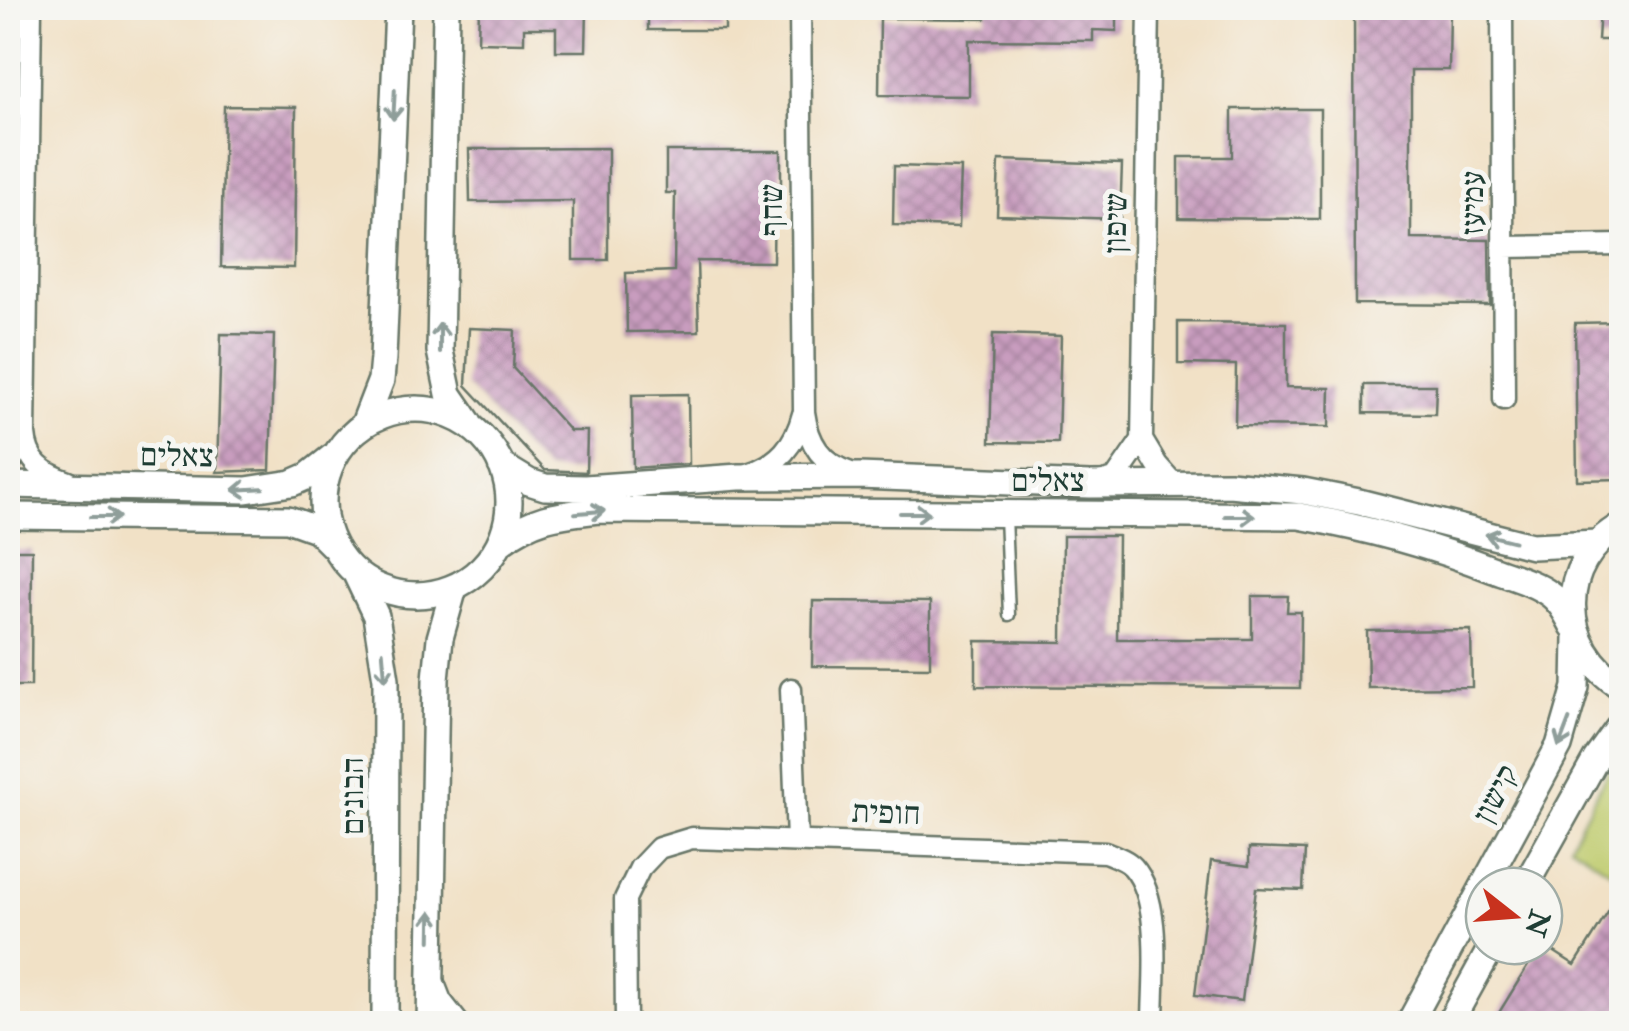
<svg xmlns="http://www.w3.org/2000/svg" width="1629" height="1031" font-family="'IM FELL Double Pica','Frank Ruhl Libre',serif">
<defs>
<pattern id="building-cross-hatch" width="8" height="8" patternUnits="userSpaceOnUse" patternTransform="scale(2.5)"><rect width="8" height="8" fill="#c99dbf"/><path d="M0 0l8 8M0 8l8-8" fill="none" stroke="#a3819c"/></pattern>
</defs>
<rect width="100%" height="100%" fill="#f6f6f2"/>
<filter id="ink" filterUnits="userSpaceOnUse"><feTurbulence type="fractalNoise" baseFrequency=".01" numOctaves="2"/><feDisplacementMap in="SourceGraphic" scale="20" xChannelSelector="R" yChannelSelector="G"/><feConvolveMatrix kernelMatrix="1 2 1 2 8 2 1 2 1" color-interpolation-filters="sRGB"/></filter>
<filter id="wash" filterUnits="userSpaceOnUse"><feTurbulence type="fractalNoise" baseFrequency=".0048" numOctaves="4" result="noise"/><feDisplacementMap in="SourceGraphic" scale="40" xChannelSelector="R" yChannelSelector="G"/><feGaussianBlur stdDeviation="2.25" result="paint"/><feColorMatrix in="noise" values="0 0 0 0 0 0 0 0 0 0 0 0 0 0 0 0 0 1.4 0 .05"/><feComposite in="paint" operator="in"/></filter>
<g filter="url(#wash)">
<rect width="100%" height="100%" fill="#f1e1c6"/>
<path fill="#beca6b" stroke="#6e8450" stroke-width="2.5" d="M1616,755H1621V878L1570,845Z"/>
<g id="blocks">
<path fill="url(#building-cross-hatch)" d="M479,8H587L586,51H556V28H524V43L478,42Z
M648,8H725V30H648Z
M986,8H1117V31L1093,30V41L969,40V96L879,95L880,18L986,19Z
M1354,8H1450L1449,70H1411V239L1489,240L1490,305L1355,304Z
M1600,8H1622V40H1598Z
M224,106L296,107L294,268L221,267Z
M1232,109H1320V219L1179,218V157H1232Z
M608,148V260H573V201L470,202L469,149Z
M666,151H781V192H774L773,262L697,261L699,331L627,332L626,273L674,271L675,193H666Z
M999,160L1122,164L1120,219L997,215Z
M894,166L961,168L959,227L893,225Z
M1178,322L1286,323V387L1330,388L1329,427L1235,426L1236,365L1178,364Z
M1622,322V479L1577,480L1575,323Z
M469,328L515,330L513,368L570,431H587L586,472L545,470L466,385Z
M221,334L274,335L270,470L217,472Z
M993,334L1061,336L1058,443L990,442Z
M1364,385H1436L1435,414L1364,413Z
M688,394L689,464L633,468L632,395Z
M1063,536H1118L1117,639H1252V596H1288L1287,612H1301L1300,688L976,686V641L1062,642Z
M8,550H32L31,686H8Z
M813,601L930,602V667L812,666Z
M1471,630L1472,687L1368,688L1367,631Z
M1249,848L1305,850L1303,890L1256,888L1242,1001L1195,995L1211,861L1249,866Z
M1622,890V1024H1492L1540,946L1544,945L1575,965Z"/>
</g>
</g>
<g filter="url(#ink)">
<use href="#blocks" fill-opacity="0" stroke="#687667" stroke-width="2.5"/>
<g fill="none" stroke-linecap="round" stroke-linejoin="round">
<g stroke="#687667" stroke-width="15">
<path id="service" d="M1005,516L1009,615"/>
</g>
<g stroke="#687667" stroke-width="25">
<path id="minor" d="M31,8L25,434C27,462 43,473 69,482
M800,8L804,412C808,442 821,464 851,473
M1149,8L1142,440L1157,465L1173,483L1185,484
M1502,8L1504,399
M1503,247L1622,245
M8,468L24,436
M748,474C779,464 795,445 803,414
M1100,483L1115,479L1142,440
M791,689L797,840
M432,978L441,1001L459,1024
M626,1024L625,899L640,868L659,848L692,838L1105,852C1115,856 1127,860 1133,867C1163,901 1153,980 1153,1024"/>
</g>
<g stroke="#687667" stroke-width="30">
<path id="tertiary" d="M446,8L440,351L449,394L469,423
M323 502a93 93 0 1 1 186 0a93 93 0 1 1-186 0Z
M364,424L381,380L383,358L398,8
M501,465L529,482L545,487L585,488L739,477L859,476L1090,485L1229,484L1303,491L1359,502L1532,546L1597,543
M8,485L246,490L292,483L308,476L332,457
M8,516L288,519L316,529L333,546
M1622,525C1554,563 1558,648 1622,687
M500,542C536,516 556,515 599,510L1299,516C1366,528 1430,545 1494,570C1513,577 1535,583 1551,595C1562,603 1567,615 1573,626
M356,574L376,616L386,679L385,1024
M1525,886L1596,759L1622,723
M430,1024L436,679L440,638L454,588
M1409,1024L1559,746L1576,687L1577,637
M1449,1024L1492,946"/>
</g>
<use href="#service" stroke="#fff" stroke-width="10"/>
<use href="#minor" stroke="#fff" stroke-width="20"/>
<use href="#tertiary" stroke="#fff" stroke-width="25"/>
</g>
<defs><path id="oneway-shaft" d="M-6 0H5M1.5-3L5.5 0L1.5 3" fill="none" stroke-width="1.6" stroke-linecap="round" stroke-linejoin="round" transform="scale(2.5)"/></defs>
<g stroke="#8f9e9a">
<use href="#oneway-shaft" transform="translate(394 105) rotate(93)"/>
<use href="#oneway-shaft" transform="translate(440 338) rotate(-90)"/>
<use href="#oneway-shaft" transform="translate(248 489) rotate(177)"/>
<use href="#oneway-shaft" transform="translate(590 512) rotate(-5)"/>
<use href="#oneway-shaft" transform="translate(915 513)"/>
<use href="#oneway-shaft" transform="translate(1240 516)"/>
<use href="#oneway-shaft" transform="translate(105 517)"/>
<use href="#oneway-shaft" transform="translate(1500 538) rotate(-166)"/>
<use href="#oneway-shaft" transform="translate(384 666) rotate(85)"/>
<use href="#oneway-shaft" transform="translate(1564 733) rotate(111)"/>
<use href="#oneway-shaft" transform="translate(431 926) rotate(-89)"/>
</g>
</g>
<g text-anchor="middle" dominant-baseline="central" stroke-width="10" stroke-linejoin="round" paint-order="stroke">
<g font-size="32" fill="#1f3d34" stroke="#f6f6f2">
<text transform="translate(1473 203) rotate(-90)">עמיעז</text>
<text transform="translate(772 210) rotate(-90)">שחף</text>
<text transform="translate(1116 223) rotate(-89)">שיפון</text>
<text transform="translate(177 456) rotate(1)">צאלים</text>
<text x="1048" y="481">צאלים</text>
<text transform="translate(1496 794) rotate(-62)">קישון</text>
<text transform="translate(353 796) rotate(-90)">הבונים</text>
<text transform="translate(886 813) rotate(2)">חופית</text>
</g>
</g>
<rect width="1629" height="1031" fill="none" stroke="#f6f6f2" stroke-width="40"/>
<g transform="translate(1514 916) rotate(107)"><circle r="48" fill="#f6f6f2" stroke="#a0aca6" stroke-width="2.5"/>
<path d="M0-8L18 38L0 25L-18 38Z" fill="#c8321e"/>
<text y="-15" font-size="28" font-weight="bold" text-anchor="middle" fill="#1f3d34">N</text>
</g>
</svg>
